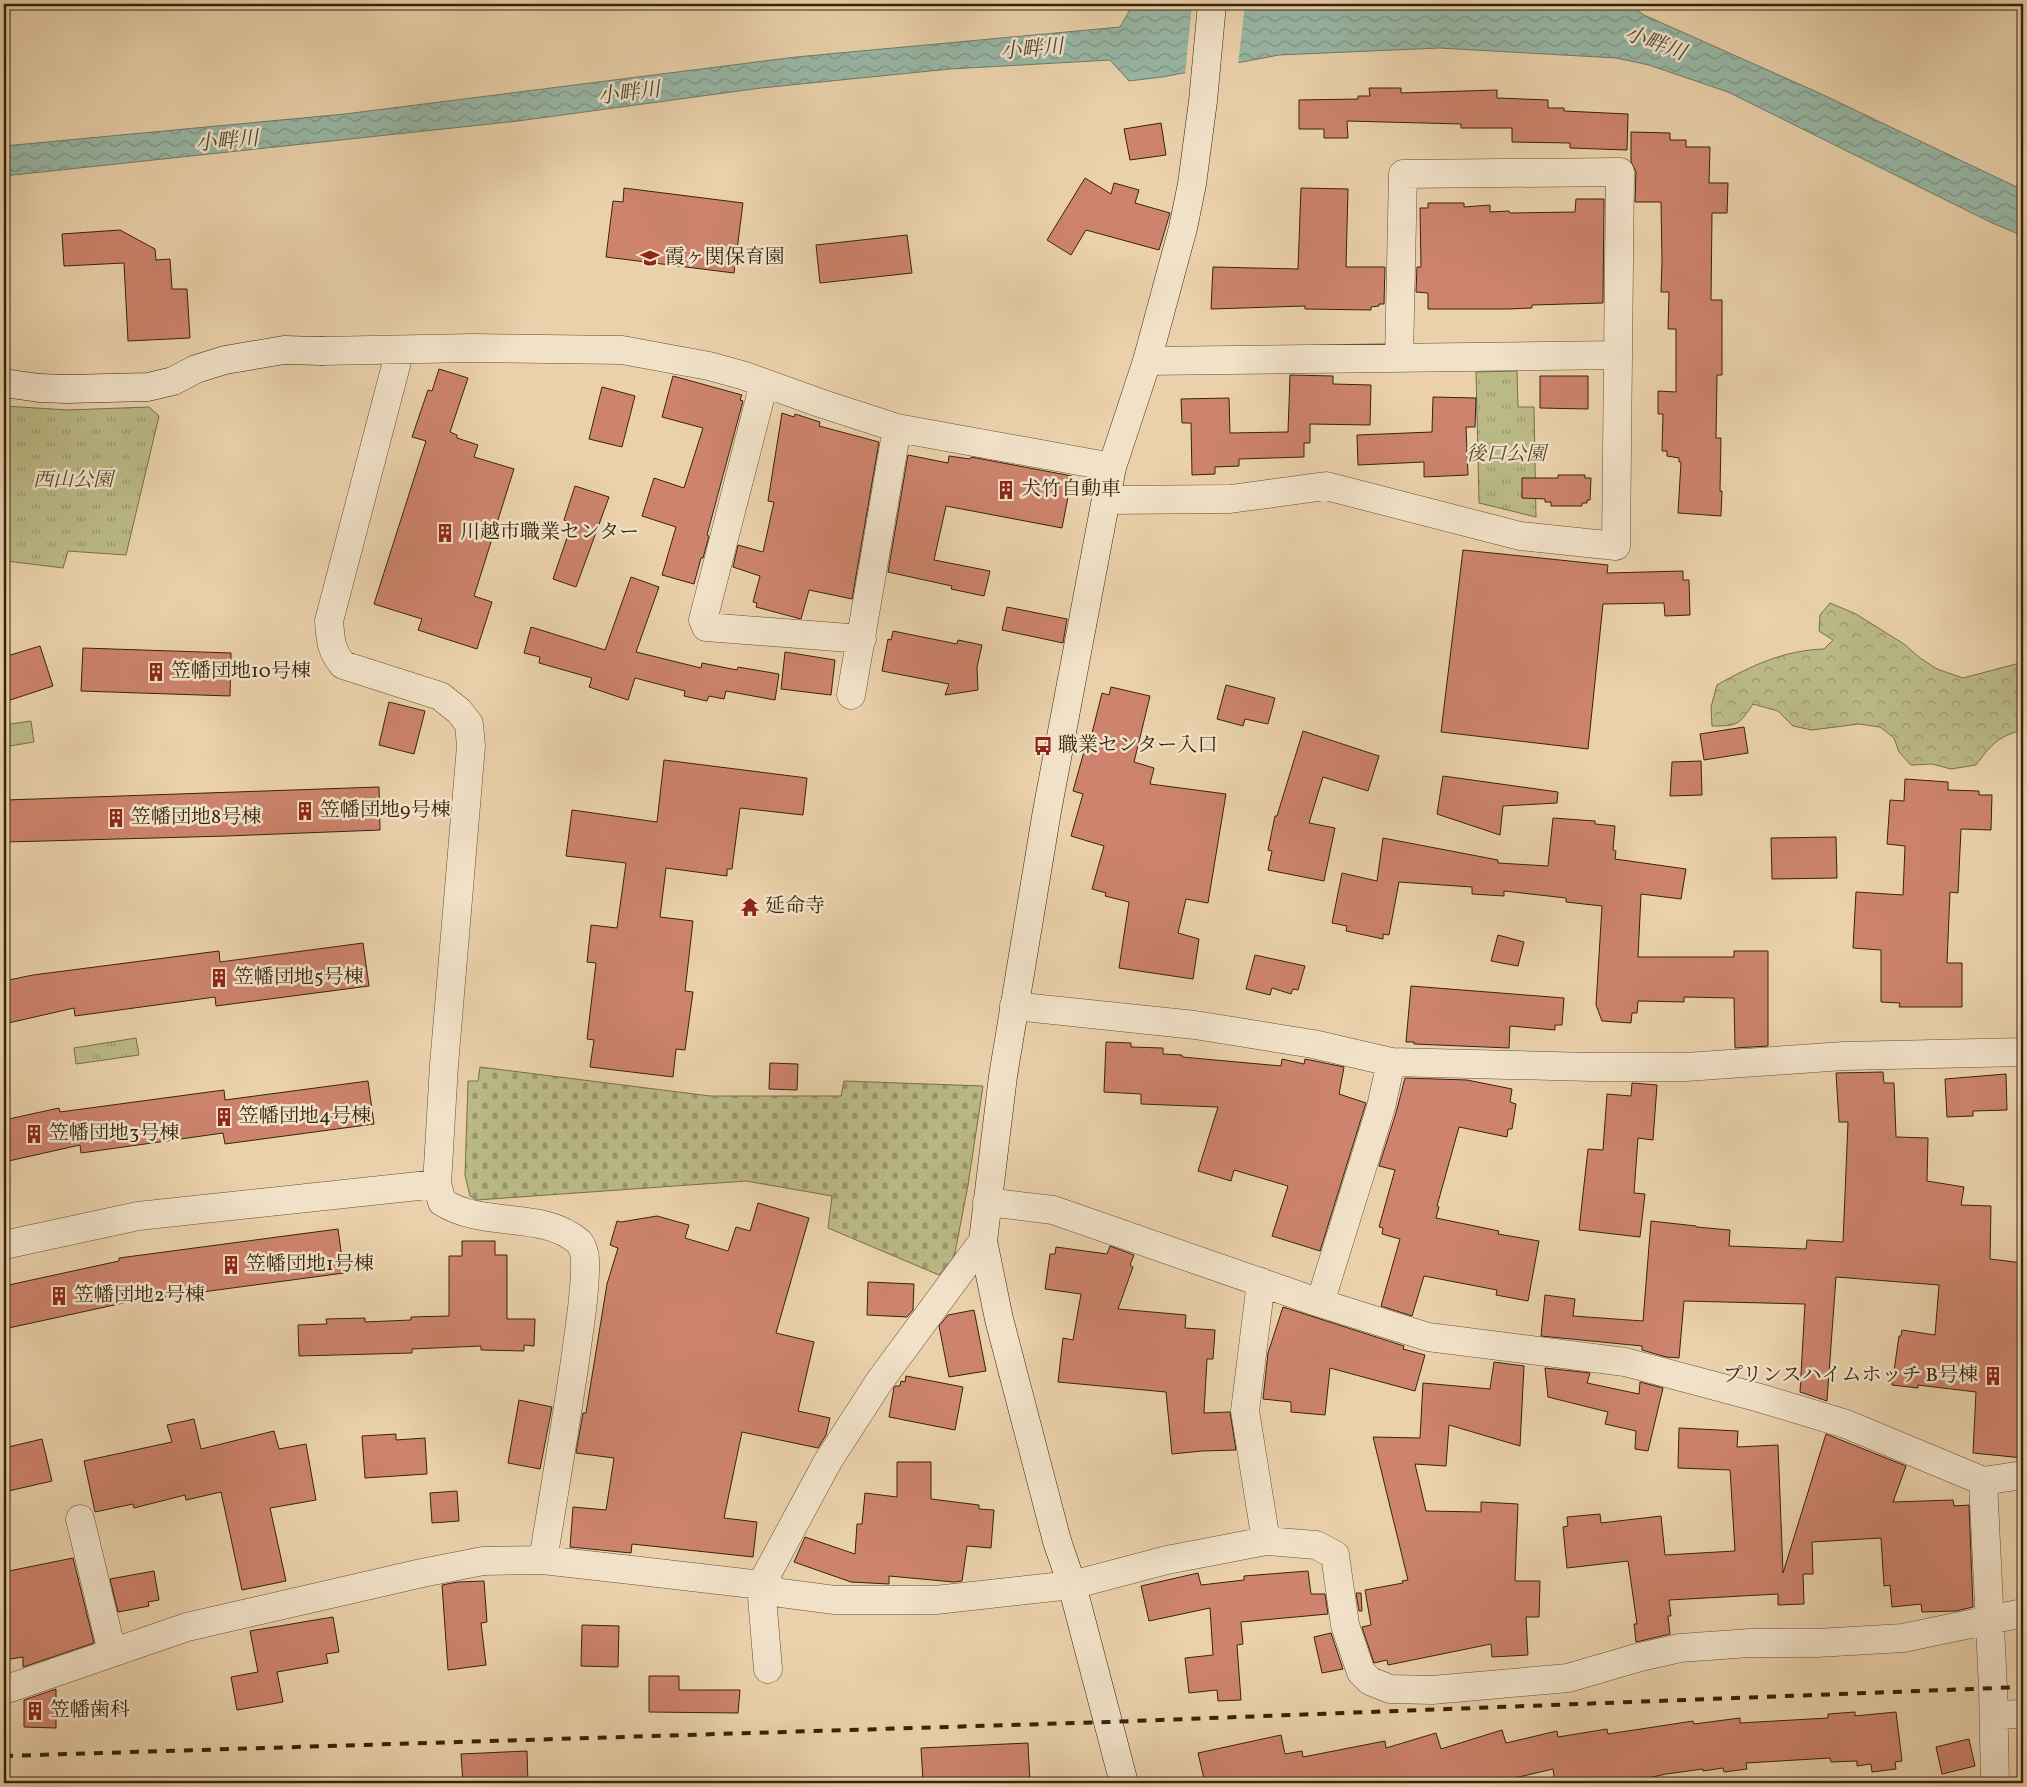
<svg xmlns="http://www.w3.org/2000/svg" width="2027" height="1787" font-family="Vollkorn,'Noto Serif JP',serif">
<defs>
<pattern id="forest-crowns" width="20" height="18" patternUnits="userSpaceOnUse" patternTransform="scale(1.25)"><rect width="20" height="18" fill="#bbba86"/><path d="M2 6a3 3 0 1 1 6 0M12 15a3 3 0 1 1 6 0" fill="none" stroke="#99976c"/></pattern>
<pattern id="cemetery-stones" width="16" height="16" patternUnits="userSpaceOnUse" patternTransform="scale(1.25)"><rect width="16" height="16" fill="#bbba86"/><path d="M2 7V4a2 2 0 0 1 4 0v3zM10 15v-3a2 2 0 0 1 4 0v3z" fill="#99976c"/></pattern>
<pattern id="park-tufts" width="24" height="20" patternUnits="userSpaceOnUse" patternTransform="scale(1.25)"><rect width="24" height="20" fill="#bbba86"/><path d="M3 7l-1-3M5 7V3M7 7l1-3M15 17l-1-3M17 17v-4M19 17l1-3" fill="none" stroke="#99976c"/></pattern>
<pattern id="water-waves" width="16" height="10" patternUnits="userSpaceOnUse" patternTransform="scale(1.25)"><rect width="16" height="10" fill="#98b7a6"/><path d="M0 5q4-4 8 0t8 0" fill="none" stroke="#7d9585"/></pattern>
</defs>
<rect width="100%" height="100%" fill="#ead1ab"/>
<filter id="stains"><feTurbulence type="fractalNoise" baseFrequency=".004" numOctaves="4"/><feColorMatrix values="0 0 0 0 .2 0 0 0 0 .09 0 0 0 0 .02 0 0 0 .5 -.17"/></filter>
<radialGradient id="worn" r=".72"><stop offset=".6" stop-color="#630" stop-opacity="0"/><stop offset="1" stop-color="#630" stop-opacity=".3"/></radialGradient>
<path fill="url(#forest-crowns)" stroke="#786f48" d="M1830,603L1856,614L1904,644L1920,658L1937,669L1963,678L2016,664L2023,659V730C1998,736 1991,745 1976,765L1951,769L1932,764L1911,765L1899,752L1894,738L1880,727L1859,724L1812,730L1793,726L1778,711L1753,704C1739,725 1738,726 1712,726L1711,707L1717,685C1750,666 1785,650 1824,649L1833,640L1819,631L1820,615Z"/>
<path fill="url(#cemetery-stones)" stroke="#786f48" d="M480,1067L710,1096H841L844,1081L983,1086L968,1185L954,1258L939,1275L828,1228L832,1196L746,1181L477,1200L470,1196L465,1175L468,1081H478Z"/>
<path fill="url(#park-tufts)" stroke="#786f48" d="M1517,371L1518,407H1534L1536,517L1479,503L1476,372Z
M4,406L68,410L149,407L159,416L126,555L68,551L63,568L7,561L4,542Z
M31,721L34,742L4,747V725Z
M136,1038L139,1055L76,1064L74,1048Z"/>
<path fill="url(#water-waves)" stroke="#717c68" d="M1133,4H1629L1644,15L1817,92L2023,190V236L1990,222L1728,92L1649,65L1616,58L1439,48L1279,55L1162,77L1129,81L1110,60L950,69L761,88L518,121L4,176V146L345,114L796,57L1120,27Z"/>
<path fill="#ead1ab" d="M1192,4H1245L1238,65L1185,75Z"/>
<path fill="#cd836d" stroke="#36240b" d="M1369,88H1401V93L1497,90V98L1548,100V108H1564V111L1628,114L1627,150L1570,148V143L1512,142V128H1461V124L1347,121L1348,138H1324V129H1299V100L1358,99V96H1370Z
M1161,123L1166,155L1130,160L1124,129Z
M1631,132L1670,133V140H1686V147H1710L1709,183H1728L1727,213H1712L1711,300H1722V375H1717L1716,438H1721L1720,491H1722L1721,516L1678,513L1681,462H1679V458L1667,456V451H1662L1663,414H1658V391L1676,392V329H1668L1669,292H1661L1662,261L1661,202H1635L1636,172L1631,162Z
M1085,178L1111,194L1114,183L1139,190L1135,203L1170,213L1159,250L1086,230L1071,255L1047,240Z
M624,188L743,203L734,273L606,257L613,201L623,202Z
M1301,188L1348,189L1346,267H1385L1384,304H1379V306L1371,307V310L1305,309V306L1211,309L1213,267L1298,269Z
M1576,199H1604L1603,303L1532,305V308L1508,309H1428V293L1416,292L1417,267H1421L1420,208H1428V203H1464V207L1490,205V212L1509,211L1510,213L1575,212Z
M120,230L155,249L156,260L170,259L172,289H187L190,338L128,341L124,263L64,266L62,234Z
M907,235L912,273L820,283L816,245Z
M439,369L468,378L450,432L457,435V438L478,445L474,457L514,469L474,596L492,602L477,649L418,630L422,619L374,604L426,441L412,437L428,390L432,391Z
M1290,375L1333,376V384L1371,385L1370,425L1310,424V443H1304V457L1239,459V466L1215,467V474L1192,475L1191,423H1182L1181,399L1229,398L1230,433L1288,432Z
M673,376L742,395L740,400L743,401L707,535L709,536L703,558H701L694,584L662,575L676,527L642,516L654,478L684,488L703,428L662,417Z
M1540,376H1588V409L1540,408Z
M602,387L635,396L622,447L589,439Z
M1433,397L1476,398L1475,427H1466L1468,475L1424,477V462L1358,465L1357,435L1432,432Z
M782,413L794,417L795,414L820,422L819,426L879,442L852,599L809,590L801,619L756,607L757,603L753,602L760,576L733,567L738,545L763,552L774,502L768,501Z
M908,455L948,463L949,456L970,459L971,457L1072,476L1062,528L946,506L934,560L990,571L984,596L951,589L952,586L888,572Z
M1558,475H1585V478H1591L1590,500H1587V503H1582V506H1551V502H1545V499L1522,498V478H1558Z
M575,486L609,497L576,587L553,579L572,523L564,520Z
M1463,550L1608,565L1607,573L1683,571V580H1689L1690,615L1665,616L1664,603L1603,604L1588,749L1441,732Z
M631,577L659,587L636,652L701,668L702,663L737,670L738,667L779,674L775,700L726,691L724,699L709,696L707,701L684,696L685,691L635,678L628,700L589,687L592,678L539,663L540,657L524,653L531,627L605,650Z
M1007,607L1067,619L1063,643L1002,630Z
M893,631L957,644L958,640L982,645L977,667L978,690L945,695L949,684L882,671L888,639L891,640Z
M40,646L53,686L4,702V657Z
M83,648L231,653L230,696L81,691Z
M785,652L835,660L831,695L781,689Z
M1226,685L1275,698L1268,724L1245,719L1243,726L1217,719Z
M1111,687L1150,696L1134,762L1154,768L1150,784L1226,794L1208,903L1186,899L1178,933L1199,939L1193,979L1119,968L1129,902L1105,896L1106,893L1092,889L1104,846L1071,836L1083,794L1073,791L1085,748L1088,749L1102,693L1109,695Z
M389,702L425,711L414,754L379,745Z
M1744,727L1748,753L1704,760L1700,734Z
M1303,731L1379,756L1368,791L1323,777L1309,823L1335,828L1324,881L1268,870L1272,851L1268,850L1275,816H1277Z
M664,760L807,778L803,815L740,808L732,869H727V876L666,868L660,917L693,921L685,991L693,992L685,1050L676,1049L673,1077L590,1067L594,1040L587,1039L596,963L587,962L591,925L617,928L626,863L566,856L572,810L657,822Z
M1701,761L1702,795L1670,796L1672,762Z
M1443,776L1558,792L1557,803L1503,806L1500,835L1437,814Z
M1905,779L1948,782V790L1979,791V795H1992L1991,830L1961,829L1958,893L1950,892L1947,963H1962V1007H1899L1900,1003L1881,1002V950L1853,948L1856,892L1903,895L1905,846L1887,844L1890,800L1904,801Z
M379,787L380,830L227,836L7,842L6,800Z
M1553,818L1595,821V824L1615,826L1613,850L1616,851L1615,859L1686,869L1681,899L1641,894L1638,957H1734V951H1768V1046L1735,1048L1734,998L1684,997V1002L1638,1001L1637,1013H1632L1631,1023L1602,1021L1596,1005L1602,906L1566,902V898L1504,891V896L1472,894V887L1399,882L1389,935L1383,934V939L1346,931L1347,926L1332,923L1342,873L1377,881L1383,838L1498,860V863L1548,866Z
M1836,837L1837,878L1772,879L1771,838Z
M1498,935L1524,942L1518,966L1491,961Z
M363,943L369,986L216,1006L215,997L75,1016L74,1008L4,1024V981L33,975L219,951L220,962Z
M1255,955L1305,966L1298,990L1293,989L1291,994L1272,988L1270,995L1246,989Z
M1411,986L1564,998L1562,1025H1555V1030L1510,1026L1509,1048L1414,1044V1042H1406Z
M1106,1042L1131,1043V1047L1163,1048V1054L1182,1055V1057L1281,1066L1282,1059L1304,1064L1305,1059L1344,1067L1339,1094L1366,1103L1320,1251L1272,1236L1288,1186L1234,1170L1231,1181L1198,1171L1218,1107L1141,1104V1094L1104,1092Z
M770,1063L798,1064L797,1090L769,1089Z
M1883,1072L1884,1083H1894L1896,1137L1928,1138L1927,1181L1964,1187L1961,1205L1991,1206L1990,1259L2023,1263V1458L1973,1453L1976,1392L1918,1385V1388L1892,1385L1899,1336H1901L1902,1330L1935,1335L1939,1285L1836,1277L1827,1401L1800,1392L1805,1304L1684,1301L1679,1358L1666,1357L1642,1350V1346L1541,1336L1545,1295L1575,1299L1573,1316L1643,1321L1651,1221L1696,1226V1227L1730,1230L1729,1246L1806,1249L1807,1240L1843,1242L1848,1122H1839L1836,1073Z
M2006,1074L2007,1110L1973,1111V1116L1947,1117L1945,1079Z
M1405,1078L1467,1080L1512,1089L1510,1102L1516,1104L1512,1129H1508L1507,1137L1459,1127L1437,1206L1439,1207L1436,1218L1499,1231L1498,1234L1539,1241L1528,1301L1496,1295L1497,1290L1424,1276L1412,1316L1381,1306L1400,1239L1382,1234L1383,1228L1379,1227L1395,1170L1379,1166L1396,1113Z
M368,1081L374,1124L225,1144L223,1133L81,1153L80,1145L4,1162V1120L59,1108L60,1112L224,1090L225,1100Z
M1632,1083L1657,1085L1653,1140L1638,1138L1634,1193L1645,1194L1640,1237L1579,1230L1588,1149L1603,1150L1607,1094L1631,1096Z
M758,1203L809,1218L776,1333L814,1342L798,1411L830,1418L826,1435L818,1448L742,1432L724,1518L757,1522L753,1557L632,1544L631,1553L570,1547L573,1507L606,1510L614,1458L576,1453L583,1413H586L607,1284L618,1248L610,1245L617,1221L621,1222L657,1216L689,1225L685,1238L728,1251L736,1227L750,1231Z
M338,1229L344,1273L128,1302L4,1329V1286L119,1261V1258Z
M462,1241H495V1255H507V1319H535L534,1346L524,1345V1351L481,1350V1346L412,1349V1353L299,1356L298,1325L327,1324L326,1319L365,1318V1322L411,1320V1317L449,1316V1256H462Z
M1110,1246L1134,1255L1130,1265L1133,1267L1118,1309L1186,1315L1185,1328L1215,1330L1213,1359H1207L1204,1413L1230,1412L1236,1450L1202,1451L1172,1454L1166,1392L1058,1382L1063,1338L1073,1340L1081,1294L1045,1289L1050,1254H1055L1056,1247L1107,1254Z
M868,1282L914,1284L913,1310L907,1317L867,1315Z
M1283,1307L1404,1346L1403,1349L1425,1355L1415,1391L1330,1368L1325,1415L1291,1412V1402L1263,1399L1268,1353Z
M974,1310L986,1371L949,1377L939,1326L948,1315Z
M1494,1362L1524,1366L1520,1446L1449,1425L1446,1466L1415,1464L1426,1511L1481,1512V1502L1518,1504L1515,1581H1540L1539,1617H1526L1528,1655L1492,1657L1491,1644L1388,1665L1387,1660L1374,1663L1362,1627L1371,1625L1365,1590L1403,1583L1402,1581L1408,1580L1373,1437L1420,1438L1423,1383L1490,1389Z
M1545,1368L1590,1373L1587,1383L1639,1394L1640,1382L1663,1388L1648,1451L1635,1449L1636,1431L1605,1424L1608,1412L1548,1397Z
M906,1376L963,1387L955,1430L889,1417L894,1387L896,1386H900L901,1381L905,1382Z
M519,1400L552,1407L540,1469L508,1463Z
M194,1419L201,1449L274,1431L279,1449L306,1444L316,1500L270,1508L286,1581L242,1590L221,1492L186,1500L185,1495L134,1508L133,1504L95,1512L84,1461L172,1442L167,1425Z
M1679,1428L1738,1431L1737,1447L1778,1445L1783,1573L1826,1434L1906,1466L1893,1502L1953,1500L1954,1506L1969,1505L1973,1607L1956,1611L1922,1612L1921,1604L1892,1607L1890,1585L1884,1586L1881,1538L1812,1542L1813,1574H1803L1804,1604L1778,1605V1594L1669,1600L1671,1616H1668L1670,1634L1636,1642L1634,1624H1637L1628,1561L1567,1568L1563,1527L1568,1526L1567,1517L1600,1514L1601,1523L1661,1516L1665,1555L1735,1551L1730,1470L1678,1468Z
M396,1434V1440L425,1438L427,1474L365,1478L362,1436Z
M42,1439L52,1481L4,1492V1448Z
M897,1462H931V1499L979,1505V1509L994,1510L991,1548L967,1546L962,1581L954,1582L889,1576V1584L851,1582L794,1562L805,1537L855,1554L857,1524H862L865,1493L897,1497Z
M457,1491L459,1521L432,1523L430,1493Z
M73,1558L94,1643L23,1667V1657L4,1660V1572Z
M154,1571L159,1600L148,1602L149,1606L118,1612L110,1579Z
M1308,1571L1311,1594H1325L1328,1614L1241,1622L1243,1644L1237,1645L1241,1700L1218,1701L1217,1690L1189,1693L1185,1658L1213,1655L1210,1608L1149,1621L1141,1586L1198,1573L1201,1585L1244,1580V1576Z
M484,1581L487,1622L481,1623L486,1665L448,1670L442,1585L458,1582Z
M1356,1593H1361L1362,1611H1359Z
M333,1617L339,1652L326,1654L328,1663L277,1672L283,1702L237,1710L231,1677L258,1672L250,1631Z
M582,1625L619,1626L618,1667L581,1666Z
M1331,1633L1343,1669L1322,1673L1314,1637Z
M649,1676H679V1690H740L738,1713L649,1712Z
M56,1689V1728L24,1727V1700Z
M1855,1712V1716L1896,1712L1902,1761L1895,1762L1896,1769L1872,1772L1871,1764L1857,1766V1761L1831,1762L1830,1758L1746,1763L1747,1769L1724,1772L1723,1768L1703,1771V1769L1666,1774L1626,1783H1555L1553,1769L1493,1783H1205L1198,1753L1281,1735L1285,1754L1302,1751L1303,1757L1385,1741L1386,1748L1436,1733L1441,1749L1502,1730L1506,1743L1557,1731L1558,1737L1607,1729L1608,1734L1693,1721L1694,1724L1740,1718V1723L1828,1718V1714Z
M1969,1739L1975,1766L1942,1774L1936,1747Z
M1028,1743L1030,1783H952V1779L923,1781L921,1748Z
M527,1751L528,1783H463L461,1754Z"/>
<g fill="none" stroke-linecap="round" stroke-linejoin="round">
<g stroke="#634f33" stroke-width="29">
<path id="street" d="M400,350L329,621C331,641 330,649 343,665L440,696L459,711L469,724L471,746L444,1065L437,1184L442,1202C485,1229 542,1210 579,1242C582,1245 585,1254 585,1259C586,1292 579,1329 575,1361C565,1428 554,1494 543,1560
M322,351L472,348L622,350L709,366L745,376L820,403L897,428L1112,467
M1399,358L1403,174L1620,172L1618,355
M764,383L703,620L706,627L862,639
M1106,500L1230,499L1326,486L1520,536L1616,546L1618,355L1147,361
M851,695L897,428
M1014,1006L1195,1025L1313,1044L1391,1062L1591,1067H1686L1844,1056L2023,1052
M987,1202L1053,1210L1320,1303L1428,1337L1625,1362L1760,1398L1846,1424L1983,1481L2023,1475
M4,1245L138,1216L437,1184
M1261,1282L1245,1411L1266,1541
M1320,1303L1381,1107L1391,1062
M1983,1481L1993,1688L1995,1783
M80,1519L112,1652
M768,1669L761,1585L828,1461L879,1382L983,1241
M4,1690L187,1627L422,1573L483,1561L543,1560L649,1572L761,1585L781,1593L835,1600H936L1072,1585L1167,1560L1266,1541L1316,1545L1335,1555L1345,1625L1361,1672L1370,1681L1390,1689L1432,1690L1568,1678L1640,1657L1680,1648L1750,1643H1817L1903,1638L2023,1613
M1994,1715L2023,1714"/>
</g>
<g stroke="#36240b" stroke-width="29">
<path id="secondary" d="M4,383L39,388L67,389L148,387L173,381L196,369L225,360L284,350L322,351
M1124,1783L1072,1585L1057,1541L999,1319L983,1241L1003,1076L1047,811L1112,467L1147,361L1183,228L1192,184L1203,101L1212,4"/>
</g>
<use href="#street" stroke="#f1e1c8" stroke-width="28"/>
<use href="#secondary" stroke="#f1e1c8" stroke-width="28"/>
<path stroke="#36240b" stroke-width="4" stroke-dasharray="9 9" stroke-linecap="butt" d="M4,1756L1108,1722L2023,1687"/>
</g>
<defs>
<g id="school-bare" transform="scale(1.5)"><path d="M0-5L7-2L0 1L-7-2ZM-4 1L0 2.5L4 1V4Q0 6-4 4Z" fill="#8f2418" stroke="#f1e1c8" stroke-width="2.5" paint-order="stroke"/></g>
<g id="building-bare" transform="scale(1.5)"><path d="M-4-6H4V6H1V3H-1V6H-4ZM-2.5-4.3h1.7v1.8h-1.7ZM.8-4.3h1.7v1.8H.8ZM-2.5-1h1.7V.8h-1.7ZM.8-1h1.7V.8H.8Z" fill="#8f2418" stroke="#f1e1c8" stroke-width="2.5" paint-order="stroke"/></g>
<g id="bus-bare" transform="scale(1.5)"><path d="M-5-6H5V4H4V6H2V4H-2V6H-4V4H-5ZM-3.5-4V0h7V-4ZM-3.5 1.2v1.5H-2V1.2ZM2 1.2v1.5H3.5V1.2Z" fill="#8f2418" stroke="#f1e1c8" stroke-width="2.5" paint-order="stroke"/></g>
<g id="temple-bare" transform="scale(1.5)"><path d="M0-6L5-2H3V0L6.5 2.5H4V6H1.5V3h-3V6H-4V2.5H-6.5L-3 0V-2H-5Z" fill="#8f2418" stroke="#f1e1c8" stroke-width="2.5" paint-order="stroke"/></g>
</defs>
<g fill-rule="evenodd">
<use href="#school-bare" x="650" y="258"/>
<use href="#building-bare" x="1006" y="490"/>
<use href="#building-bare" x="445" y="533"/>
<use href="#building-bare" x="156" y="672"/>
<use href="#bus-bare" x="1043" y="746"/>
<use href="#building-bare" x="305" y="811"/>
<use href="#building-bare" x="116" y="818"/>
<use href="#temple-bare" x="750" y="907"/>
<use href="#building-bare" x="219" y="978"/>
<use href="#building-bare" x="224" y="1117"/>
<use href="#building-bare" x="34" y="1134"/>
<use href="#building-bare" x="231" y="1265"/>
<use href="#building-bare" x="59" y="1296"/>
<use href="#building-bare" x="1993" y="1376"/>
<use href="#building-bare" x="35" y="1711"/>
</g>
<g text-anchor="middle" dominant-baseline="central" stroke-width="5" stroke-linejoin="round" paint-order="stroke">
<g font-size="20" fill="#36240b" stroke="#f1e1c8" text-anchor="start">
<text x="665" y="258">霞ヶ関保育園</text>
<text x="1021" y="490">犬竹自動車</text>
<text x="460" y="533">川越市職業センター</text>
<text x="171" y="672">笠幡団地10号棟</text>
<text x="1058" y="746">職業センター入口</text>
<text x="320" y="811">笠幡団地9号棟</text>
<text x="131" y="818">笠幡団地8号棟</text>
<text x="765" y="907">延命寺</text>
<text x="234" y="978">笠幡団地5号棟</text>
<text x="239" y="1117">笠幡団地4号棟</text>
<text x="49" y="1134">笠幡団地3号棟</text>
<text x="246" y="1265">笠幡団地1号棟</text>
<text x="74" y="1296">笠幡団地2号棟</text>
<text x="1978" y="1376" text-anchor="end">プリンスハイムホッチ B号棟</text>
<text x="50" y="1711">笠幡歯科</text>
</g>
<g font-size="20" font-style="italic" fill="#574a2a" stroke="#f1e1c8">
<text x="1506" y="455">後口公園</text>
<text x="73" y="481">西山公園</text>
</g>
<g font-size="21" font-style="italic" fill="#4e4932" stroke="#f1e1c8">
<text transform="translate(1655 44) rotate(20)">小畔川</text>
<text transform="translate(1032 50) rotate(-5)">小畔川</text>
<text transform="translate(629 94) rotate(-7)">小畔川</text>
<text transform="translate(227 142) rotate(-5)">小畔川</text>
</g>
</g>
<rect width="2027" height="1787" fill="none" stroke="#ead1ab" stroke-width="20"/>
<rect x="5" y="5" width="2017" height="1777" fill="none" stroke="#36240b" stroke-width="2.5"/>
<rect x="10" y="10" width="2007" height="1767" fill="none" stroke="#36240b"/>
<rect width="100%" height="100%" filter="url(#stains)"/>
<rect width="100%" height="100%" fill="url(#worn)"/>
</svg>
